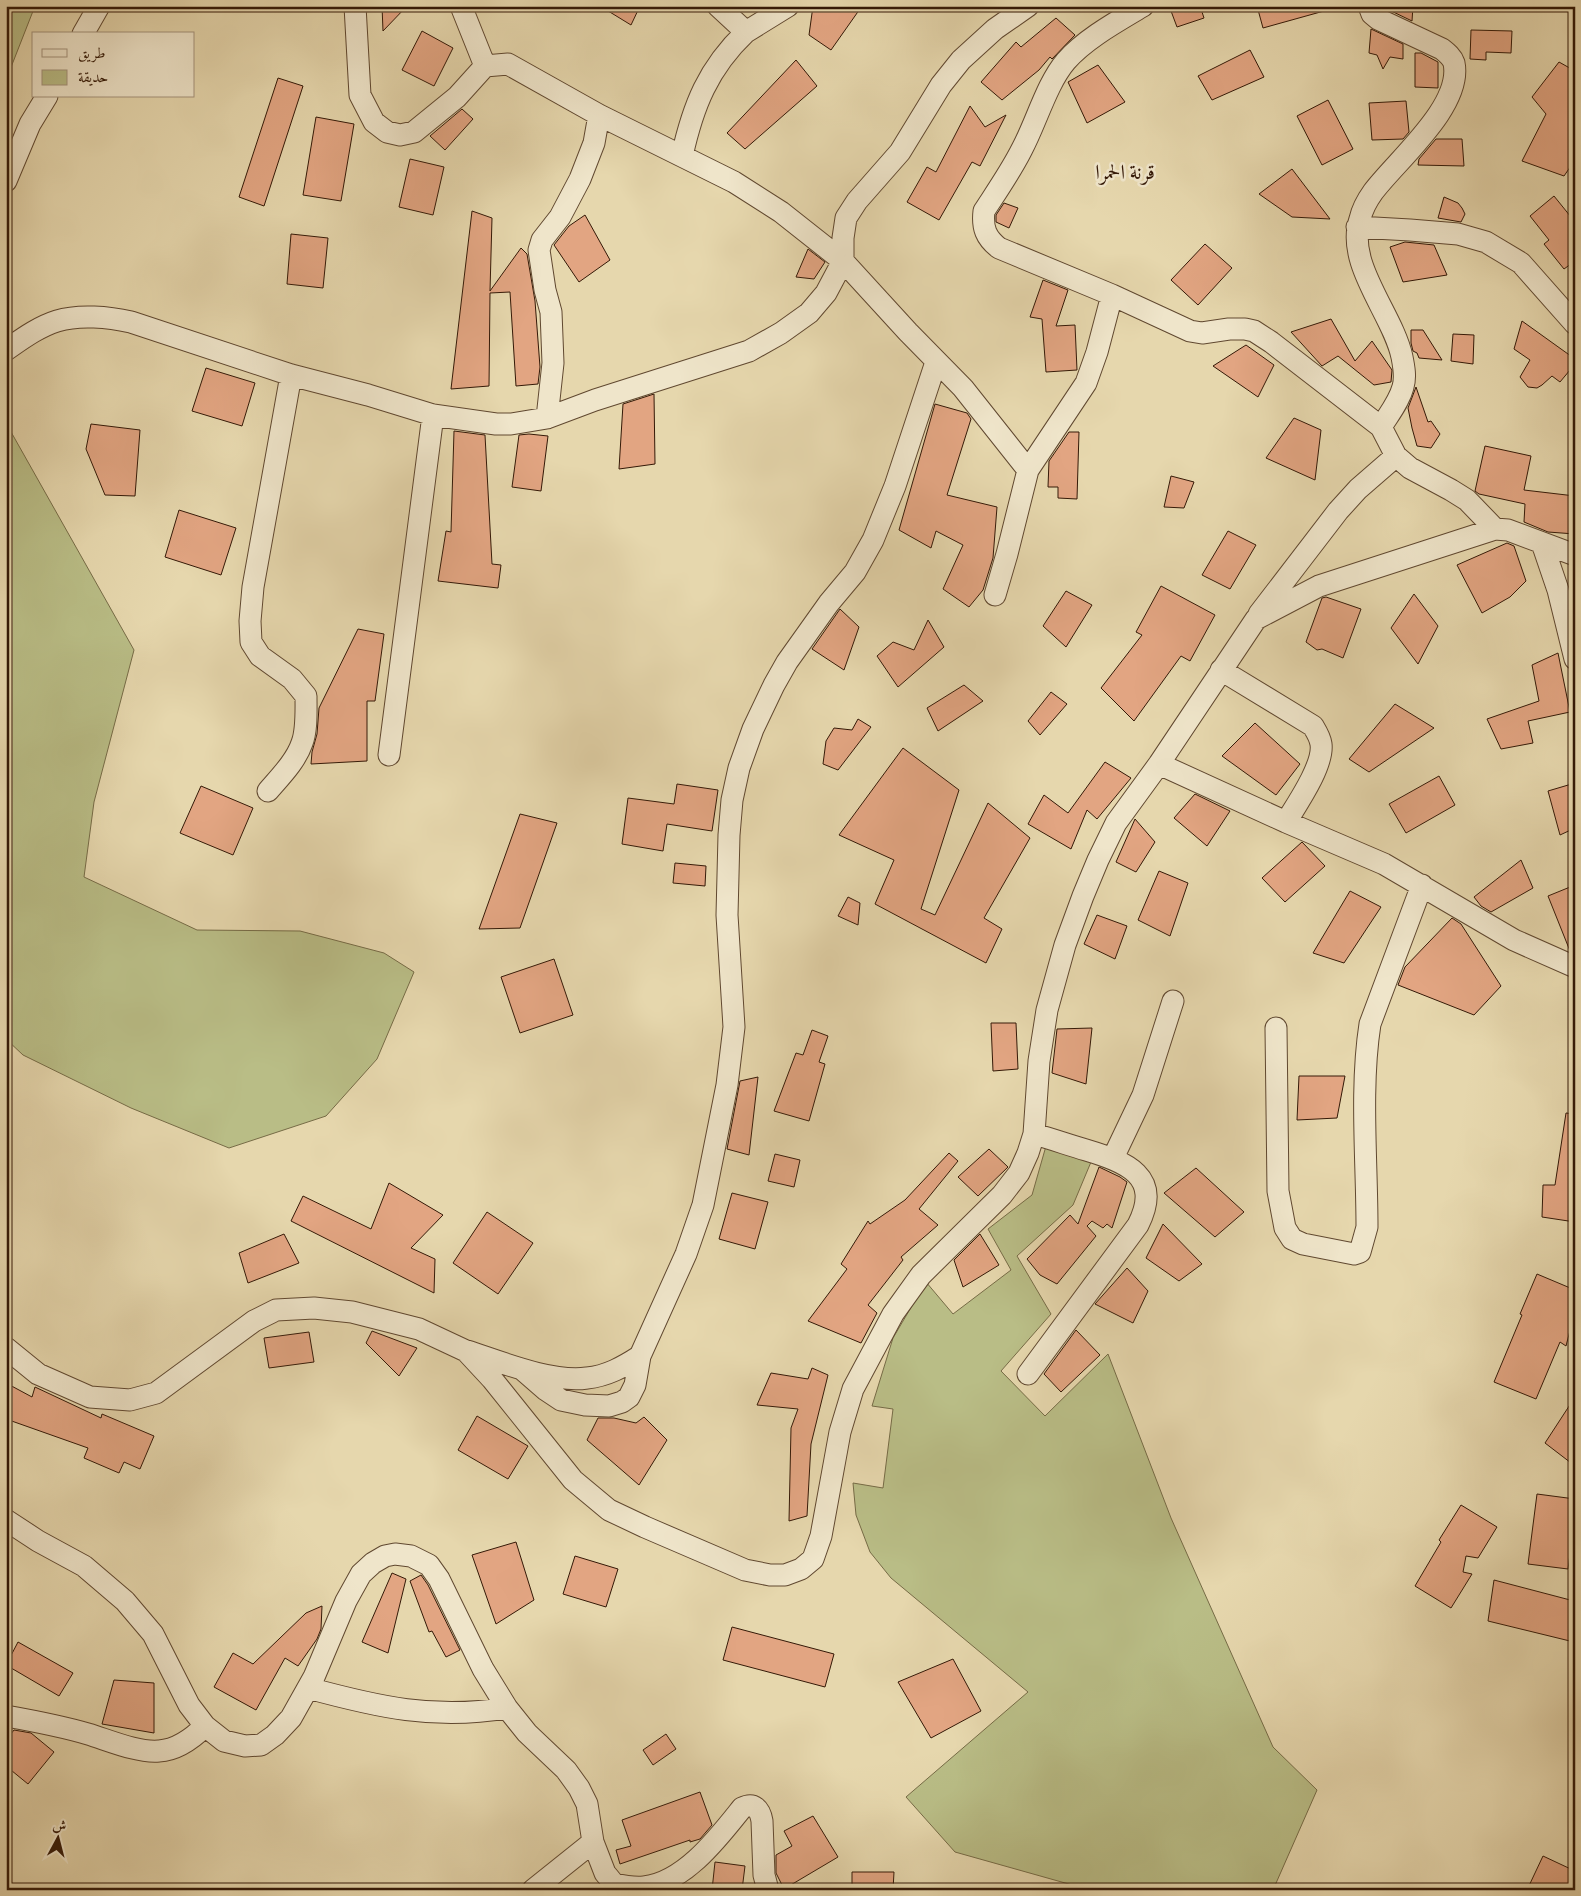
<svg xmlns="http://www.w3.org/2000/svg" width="1581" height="1896" font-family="'Sorts Mill Goudy',Amiri,serif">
<rect width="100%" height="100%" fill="#e6d7ad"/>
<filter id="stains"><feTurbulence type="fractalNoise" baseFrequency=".004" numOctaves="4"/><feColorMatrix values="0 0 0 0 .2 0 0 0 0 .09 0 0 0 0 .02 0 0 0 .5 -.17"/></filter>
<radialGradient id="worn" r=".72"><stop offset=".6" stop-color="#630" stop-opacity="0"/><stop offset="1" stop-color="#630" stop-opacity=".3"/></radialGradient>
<path fill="#b9bd86" stroke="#766b46" d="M6,6H35L6,80Z
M6,423L134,650L94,802L84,877L197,930L300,931L384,953L414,972L377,1059L326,1116L229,1148L131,1108L23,1055L6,1039Z
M1046,1146L1091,1162L1073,1205L1017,1256L1051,1314L1001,1371L1045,1416L1108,1354L1171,1518L1273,1747L1317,1790L1273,1890H1090L955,1852L906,1797L1028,1692L891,1578L870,1552L856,1515L853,1483L883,1488L893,1409L872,1406L893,1338L926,1282L953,1314L1011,1270L988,1229L1032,1195Z"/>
<path fill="#e2a582" stroke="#341907" d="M382,6H407L383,31Z
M600,6H640L631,25Z
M813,6H862L831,50L809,35Z
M1185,6H1200L1204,18L1177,27L1171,11Z
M1257,6H1323L1324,11L1263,28Z
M1382,6H1413L1412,21L1385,8Z
M1056,18L1075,35L1052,59L1050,57L1039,70L1002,100L981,82L1016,42L1021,47Z
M1371,29L1403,44V59L1390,57L1383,69L1377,55L1369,53Z
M1471,30L1512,31L1511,53L1486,52V60L1470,59Z
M422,31L453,48L434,86L402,70Z
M1250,50L1264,77L1212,100L1198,76Z
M1415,53H1421L1438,62V88L1415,87Z
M796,60L817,86L745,149L727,133Z
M1559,62L1575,71V160L1564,176L1522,161L1546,114L1532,97Z
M1098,65L1125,102L1087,123L1068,82Z
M278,78L303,86L264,206L239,197Z
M1328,100L1353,149L1322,165L1297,116Z
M1406,101L1409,132L1403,139L1372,140L1369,103Z
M970,106L985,127L1006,115L980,166L972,162L939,220L907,202L927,167L936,172Z
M462,109L473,119L445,150L430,136Z
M316,117L354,124L341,201L303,195Z
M1436,139H1462L1464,166L1418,165L1419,159Z
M410,159L444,167L433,215L399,207Z
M1292,169L1330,219L1292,217L1259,194Z
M1554,196L1575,222V261L1564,269L1544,244L1549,240L1530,216Z
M1444,197L1458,203L1462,208L1465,214L1461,222L1438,218Z
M1004,203L1018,208L1009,228L996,222V215Z
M472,211L492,218L490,291L521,248L527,254L535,301L540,367L538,384L516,386L510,292L490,293L489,386L451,389Z
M585,215L610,260L579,282L554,245L569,226Z
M291,234L328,238L323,288L287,284Z
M1405,242L1434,245L1447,275L1403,282L1390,247Z
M1205,244L1232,268L1198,305L1171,280Z
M808,249L825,262L814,279L796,277Z
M1043,280L1068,290L1056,326L1075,325L1077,370L1046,372L1042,319L1030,317Z
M1331,319L1355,361L1372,341L1392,370L1391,382L1374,385L1338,356L1322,366L1291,332Z
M1522,321L1575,359V364L1560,382L1552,376L1542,385L1537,388L1528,387L1520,377L1530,360L1514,349Z
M1411,330H1423L1442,360L1419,358L1417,353L1413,351L1411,343Z
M1453,334L1474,335L1473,364L1451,361Z
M1246,345L1274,365L1258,397L1213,366Z
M206,368L255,383L242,426L192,411Z
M1416,387L1428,422L1431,421L1440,434L1431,448L1417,446L1412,428L1408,408Z
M654,394L655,464L619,469L623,404Z
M935,404L967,413L971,419L947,495L997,507L993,558L983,590L969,607L943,589L963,545L936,531L931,548L899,530Z
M1294,418L1321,430L1315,480L1266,458Z
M91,424L140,430L135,496L105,495L86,449Z
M454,431L485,435L492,564L501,565L498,588L438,581L446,531L451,532Z
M1069,432H1079L1077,499L1058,498V487H1048L1049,461Z
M529,434L548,436L541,491L512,487L519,435Z
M1485,446L1531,456L1524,490L1575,496V534L1548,532L1524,522L1525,504L1479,494L1475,491Z
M1171,476L1194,482L1184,508L1164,507Z
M179,510L236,528L221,575L165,557Z
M1228,531L1256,545L1230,589L1202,575Z
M1507,543L1514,546L1526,581L1510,597L1482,613L1457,565Z
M1161,586L1215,615L1190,661L1181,656L1134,721L1101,688L1142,635L1136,632Z
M1066,591L1092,605L1066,647L1043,626Z
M1414,594L1438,626L1418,664L1391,628Z
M1326,597L1361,609L1343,658L1322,649L1317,650L1306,642L1322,598Z
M840,609L859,627L844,670L812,649Z
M928,620L944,647L898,687L877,656L893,642L914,650Z
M358,629L384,634L375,701H367V761L311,764L312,752L317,734L319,708Z
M1558,653L1570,712L1528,721L1533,743L1501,749L1487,719L1539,701L1532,665Z
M964,685L983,701L938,731L927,708Z
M1051,692L1067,704L1040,735L1028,721Z
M1395,704L1434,728L1369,772L1349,759Z
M858,719L871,727L838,770L823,764L826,741L834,728L852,730Z
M1255,723L1300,764L1276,795L1222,756Z
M903,748L959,790L921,909L935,915L988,803L1030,838L984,918L1002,929L986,963L875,904L894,860L839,835Z
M1105,762L1131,778L1097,819L1087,810L1071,849L1028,824L1044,795L1068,813Z
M1439,776L1455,805L1406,833L1389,804Z
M1575,783V828L1560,835L1548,791Z
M677,784L718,790L712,831L667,824L663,851L622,844L628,798L674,804Z
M201,786L253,808L233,855L180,833Z
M1195,794L1230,811L1207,846L1174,818Z
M520,814L557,823L520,928L479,929Z
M1135,819L1155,842L1136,872L1116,862Z
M1302,842L1325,866L1285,902L1262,878Z
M1521,860L1533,888L1491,912L1481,906L1474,897Z
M675,863L706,866L705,886L673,883Z
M1159,871L1188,883L1170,936L1138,920Z
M1575,885V953L1570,951L1548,896Z
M1350,891L1381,907L1344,963L1313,953Z
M848,897L860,903L858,925L838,916Z
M1097,915L1127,926L1115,959L1084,944Z
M1452,918L1461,924L1501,986L1474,1015L1398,985L1405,967Z
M554,959L573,1015L520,1033L501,977Z
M991,1023H1016L1018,1069L993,1071Z
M1092,1028L1086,1084L1052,1073L1057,1029Z
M812,1030L828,1036L819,1062L825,1064L809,1121L774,1111L796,1053L803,1055Z
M1299,1076H1345L1337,1118L1297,1120Z
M758,1077L749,1155L727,1149L740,1081Z
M1566,1113L1575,1114V1222L1542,1217L1543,1185H1555Z
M989,1149L1008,1167L978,1196L958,1177Z
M949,1153L958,1161L919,1209L938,1225L901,1257L903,1260L868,1305L877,1313L861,1343L808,1321L847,1269L841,1264L868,1221L870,1224L905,1200Z
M775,1154L800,1160L794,1187L768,1181Z
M1099,1167L1120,1177L1127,1182L1112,1228L1107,1224L1103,1228L1092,1221L1087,1226L1096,1236L1057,1284L1040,1275L1027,1259L1070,1215L1078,1224Z
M1196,1168L1244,1212L1215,1237L1164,1193Z
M389,1183L443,1215L411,1248L435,1259L434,1293L291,1221L303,1196L371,1229Z
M732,1193L768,1202L755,1249L719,1239Z
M487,1212L533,1243L498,1294L453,1263Z
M1163,1224L1202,1264L1179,1281L1146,1258Z
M284,1234L299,1263L248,1283L239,1253Z
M980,1234L999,1265L963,1287L954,1260Z
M1127,1268L1148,1291L1133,1323L1095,1304Z
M1537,1274L1575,1290V1311L1566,1346L1560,1342L1536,1399L1494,1382L1522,1315L1520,1314Z
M1076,1330L1100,1355L1061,1392L1044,1374Z
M372,1331L417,1348L399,1376L366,1343Z
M309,1332L314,1362L269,1368L264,1338Z
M812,1368L828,1375L811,1444L807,1516L789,1521L791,1428L798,1409L757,1405L771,1373L808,1379Z
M6,1383L32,1397L35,1387L101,1418L102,1414L154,1436L140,1469L124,1462L119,1473L84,1458L88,1448L6,1419Z
M1575,1397V1466L1545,1443Z
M477,1416L528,1446L508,1479L458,1450Z
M644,1417L667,1440L639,1485L587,1440L598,1418H614L636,1423Z
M1537,1494L1575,1499V1515L1568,1569L1528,1564Z
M1461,1505L1497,1527L1478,1558L1466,1556L1463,1572L1472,1574L1451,1608L1415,1586L1441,1542L1439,1540Z
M516,1542L534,1600L496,1624L472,1555Z
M575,1556L618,1569L606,1607L563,1594Z
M392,1573L406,1579L388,1653L362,1642Z
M421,1575L428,1585L460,1650L446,1657L432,1631L429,1632L410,1581Z
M1494,1580L1574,1601V1642L1488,1621Z
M322,1606L321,1629L317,1639L298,1666L285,1658L256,1710L214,1687L233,1653L253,1664L306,1613Z
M732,1627L834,1654L825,1687L723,1660Z
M18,1642L73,1673L59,1696L6,1665Z
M953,1659L981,1711L931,1738L898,1682Z
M114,1680L154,1683V1733L102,1724Z
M14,1730L31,1733L54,1752L28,1784L6,1766V1740Z
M666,1734L676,1749L653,1765L643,1750Z
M700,1792L712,1825L700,1839L690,1842V1840L620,1864L616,1850L631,1846L622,1820Z
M813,1816L838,1857L784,1889L776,1873V1855L792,1846L784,1831Z
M1543,1856L1575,1871V1890H1527Z
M715,1862L745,1866L742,1890H712Z
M852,1872H894L893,1890H852Z"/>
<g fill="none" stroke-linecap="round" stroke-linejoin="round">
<g stroke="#604830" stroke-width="23">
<path id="minor" d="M355,6L360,95L374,122L387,132L400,135L414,132L457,97L485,66L508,64L599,115L734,182L781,212L843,261L908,332L963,388L1028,470L1086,383L1097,352L1112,295
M461,6L485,66
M1143,6C1118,21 1085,39 1066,61C1047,83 1036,123 1022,149C1011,171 997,191 984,211C982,228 986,238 999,248L1112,295L1190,331L1202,333L1229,329H1245L1254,331L1271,342L1381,427L1396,456L1410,468L1451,490L1467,500L1495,529
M1369,6L1372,14L1378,19L1442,49C1447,53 1452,57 1454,63C1463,106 1396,161 1373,192C1368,199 1362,210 1360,219C1345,264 1393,314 1402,357C1404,367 1406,377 1403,387C1399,402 1389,414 1381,427
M746,32L788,6
M83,34L99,6
M682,156C693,106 708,68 746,32L718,6
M6,181L30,124L47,96
M1357,227L1410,230L1458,234L1486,242L1521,263L1575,324
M6,350C22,339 38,327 57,321C79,314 109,317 131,322L291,375L368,395L433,415L496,424H511L547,418L595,400L749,351L781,333L809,313L826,293L843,261V238L846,218L857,201L900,152L941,85L961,60L995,29L1028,6
M547,418L553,363L551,312L545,290L539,250L542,240L560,217L580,179L594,143L599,115
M1542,543L1558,590L1575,659
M995,595L1007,554L1028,470
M1259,614L1338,511L1358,489L1396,456
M1221,670L1313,726C1316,731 1320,737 1321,744C1324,765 1297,804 1286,822L1384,864L1514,940L1575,967
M389,755L433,415
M1159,764L1286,822
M268,791C280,777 296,761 302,743C307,730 306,711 306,696L292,679L260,656L251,642L250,621L253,587L291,375
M1276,1028L1278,1191L1285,1228L1292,1239L1303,1244L1354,1254L1360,1252L1367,1227C1367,1161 1360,1088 1370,1024L1422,885
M1113,1158L1143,1095L1173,1001
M6,1348L38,1374L90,1397L130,1400L156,1393L254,1321L276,1310L314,1308L352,1312L419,1329L466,1351L492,1379L573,1480L609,1510L645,1527L745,1570L770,1575H785L801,1569L813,1559L821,1536L840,1432L853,1389L893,1314L921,1275L1002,1195L1019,1173L1028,1153L1034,1134L1039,1061L1047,1010L1065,945L1083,896L1098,860L1116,823L1159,764L1256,619L1319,586L1495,529L1508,530L1575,555
M467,1351C501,1362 552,1383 587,1378C607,1376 623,1367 640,1356
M523,1370L546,1390L561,1400L585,1405L609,1406L622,1402L629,1397L635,1385L640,1356L686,1254L703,1205L727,1085L734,1027L727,915L729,835L732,800L739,768L753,729L774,685L787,662L829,603L855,572L873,540L895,486L936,362
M1028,1374L1138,1225C1163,1176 1126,1162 1086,1150C1069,1145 1052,1139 1034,1134
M6,1520L38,1541L84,1566L125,1601L153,1634L189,1705L205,1726L224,1741L245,1746L261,1745L275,1735L291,1718L314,1677L346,1601L361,1574L373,1563L385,1556L395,1554L411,1556L429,1565L439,1579L483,1669L507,1708L527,1733L566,1770L579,1788L587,1804L593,1842L533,1890
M308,1688C378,1707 434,1720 507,1708
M6,1716C34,1721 61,1726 88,1734C108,1740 138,1753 159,1751C176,1750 193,1738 205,1726
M593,1842L605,1873L614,1884C623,1886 635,1888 644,1887C685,1882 718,1838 742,1808C754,1802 760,1809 762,1821L764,1875L768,1890"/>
</g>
<use href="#minor" stroke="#efe5ca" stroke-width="21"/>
</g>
<g text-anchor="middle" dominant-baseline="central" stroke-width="5" stroke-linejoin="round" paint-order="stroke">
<g font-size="21" fill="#341907" stroke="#efe5ca">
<text x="1125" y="174">قرنة الحمرا</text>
</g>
</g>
<rect width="1581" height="1896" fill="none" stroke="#e6d7ad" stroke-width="25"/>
<rect x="8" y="8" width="1566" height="1881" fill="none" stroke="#341907" stroke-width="2.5"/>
<rect x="12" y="12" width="1556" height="1871" fill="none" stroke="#341907"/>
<rect x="32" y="32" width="162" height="65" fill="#efe5ca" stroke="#a4937c"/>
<rect x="42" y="49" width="25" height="8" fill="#efe5ca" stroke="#a4937c"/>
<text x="78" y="58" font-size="15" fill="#341907">طريق</text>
<rect x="42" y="70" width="25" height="15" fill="#b9bd86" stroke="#a4937c"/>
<text x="78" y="82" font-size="15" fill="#341907">حديقة</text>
<g transform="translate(58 1838) rotate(7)" stroke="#efe5ca" stroke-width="4" paint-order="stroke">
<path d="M0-4L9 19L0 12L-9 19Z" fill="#341907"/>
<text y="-8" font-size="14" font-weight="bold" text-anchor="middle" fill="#341907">ش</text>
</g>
<rect width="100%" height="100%" filter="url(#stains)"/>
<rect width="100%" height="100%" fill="url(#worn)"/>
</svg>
